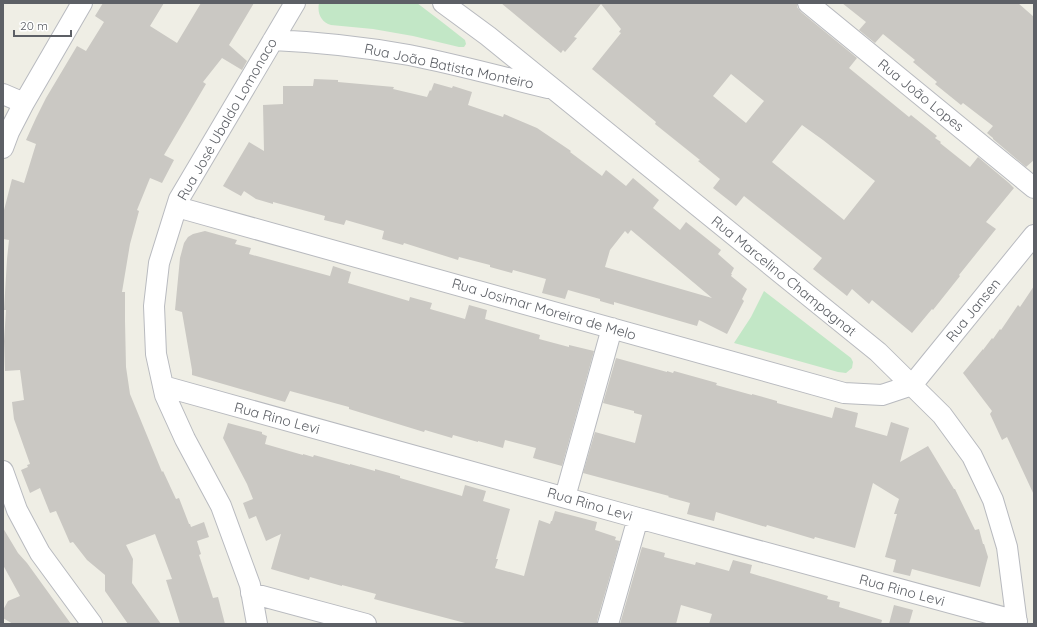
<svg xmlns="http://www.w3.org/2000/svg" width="1037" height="627" font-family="Quicksand,sans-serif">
<rect width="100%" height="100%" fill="#efeee5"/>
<path fill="#c2e7c6" d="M319,3H417L442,22L465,40L466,44L464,47H459L413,36L373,29L331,25C321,22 317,13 319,3Z
M764,291L851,358L853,362L852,368L846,373L838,372L734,343L751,317Z"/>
<path fill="#cac8c3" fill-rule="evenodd" d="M103,3H164L150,26L177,43L201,3H254L229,45L247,61L242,70L222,58L203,82L206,84L164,155L174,160L162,183L150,178L137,210L139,211L130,244L122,292H125V321L126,367L130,394L162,472L163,471L176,499L179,498L189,524H190L191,527L204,522L209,537L197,541L201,554L199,555L213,598L218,597L225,624H180L166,580L172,579L155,534L126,545L133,559L132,583L161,624H128L105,591V575L87,560L73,542L70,543L56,511L50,513L40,488L30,493L21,470L28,467L27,465L30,464L14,419L12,402L24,400L20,370L5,371L4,341L6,310H4L7,259L9,240L3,239V214L12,179L24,183L36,144L26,140L36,118L46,98L77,46L86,51L104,22L95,16Z
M501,3H797V7L801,12L857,58L849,68L909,117L911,115L937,136L935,138L941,142L940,143L970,167L978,157L1009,183L1014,188L986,222L996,229L959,275L960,276L933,310L932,309L912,333L872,300L869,304L852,289L847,296L813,269L822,258L744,196L736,206L713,188L720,179L698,161L700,160L655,124L656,122L592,69L621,33L619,32L621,29L601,4L574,37L577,38L565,52L563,50L561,53ZM731,74L764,101L746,123L713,96ZM802,125L823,140L875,181L844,220L772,162Z
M842,3H1018L1034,17V160L1026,167L993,139V138L987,133L993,126L963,103L961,105L935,84L937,82L913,62L915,60L883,34L875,43L859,30L866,22Z
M314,79L338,80V82L394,87L393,89L427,97L430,90L431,91L434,83L452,88L453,86L472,92L468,105L503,117L504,114L537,128L571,151L570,152L602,176L606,170L626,186L633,178L659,200L653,208L680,230L686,222L721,250L718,254L734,268L731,274H732L731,276L747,289L742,299L744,301L727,334L699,320L697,326L614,302V305L600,301V299L568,290L565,299L542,293L546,279L513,270L512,273L490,267V265L459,257L458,260L404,243L403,245L382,239L384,231L346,220L344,225L324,220L325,216L273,202V204L256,199L244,191L241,196L223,186L249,142L264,151L263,105L283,104V86H313ZM631,230L712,298L605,267L610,250L625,231L628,234Z
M205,231L237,240L235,244L251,248L249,254L330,276L333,266L351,272L348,283L409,301L410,297L432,303L430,309L465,319L469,305L487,310L485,319L540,335L539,339L569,347V345L594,351L562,466L533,458L536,448L505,440L503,448L478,441V442L453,435L452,438L425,430L424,432L349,409V407L290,391L285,402L192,375V370L182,312L175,310L180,258L184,243L188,237L193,234Z
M1034,286V495L1007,437L1002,440L990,414L992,411L963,373L983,349V350L992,338L993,339L1000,329L1001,330L1018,305L1020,307Z
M616,358L667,372V371L673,373L674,371L717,383L716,385L752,395V394L777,401V403L832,418L835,407L858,413L855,427L887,436L891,422L909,428L900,462L928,446L954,489H955L975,530L979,529L983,544H984L988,557L980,587L912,569L910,576L893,572L896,560L885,557L897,514H894L899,499L873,483L855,548L815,537L814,539L767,525L766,527L716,512L714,521L687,514L690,503L668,497L669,496L583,473L595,432L635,443L642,415L634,413V411L603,403Z
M228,423L262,432V434L267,436L265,444L303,455V454L313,457L314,455L350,465V464L375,471V469L400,476V478L462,496L465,485L486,491L483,501L510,509L496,559H498L495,568L524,576L539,520L550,524L551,521H552L555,511L597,522L595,530L616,537L615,540L620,541L597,621V624H469L374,599L376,594L342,585V586L310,577L309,580L271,569L281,534L266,541L256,516L249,519L243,503L253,499L247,484L223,438Z
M3,528L18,553L27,563L71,624H13L3,618V610L8,601L20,596L3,565Z
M642,547L665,553L664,557L695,565L696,562L729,571L733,560L752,565L750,573L828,596L827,599L840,602L839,607L882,620L881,624H709L712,614L681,605L676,624H620Z
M894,605L913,610L909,624H889Z"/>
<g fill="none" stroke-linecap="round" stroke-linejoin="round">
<g stroke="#b8babf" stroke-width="22">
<path id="minor" d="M443,3L488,36L878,352L942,415L972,456L993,500L1007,547L1017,624
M808,3L1034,188
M273,40C318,42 364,47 409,55C455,64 502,77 548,88
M3,94L24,103
M3,148L9,132L24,103L82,3
M177,207L844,393L882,395L912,385L1034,235
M163,386L638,518L1017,621
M3,471L17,510L40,553L92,624
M565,497L612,328
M251,593L366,624
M257,624L250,585L221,506L185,439L165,395L156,354L154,306L159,263L179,199L295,3
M608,624L638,518"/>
</g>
<use href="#minor" stroke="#fff" stroke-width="20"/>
</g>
<g text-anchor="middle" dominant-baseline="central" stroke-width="3.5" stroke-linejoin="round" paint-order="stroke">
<g font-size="14" fill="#5d6066" stroke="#fff">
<text transform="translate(449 66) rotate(12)">Rua João Batista Monteiro</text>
<text transform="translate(921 95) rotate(39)">Rua João Lopes</text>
<text transform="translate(227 119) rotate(-60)">Rua José Ubaldo Lomonaco</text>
<text transform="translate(784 276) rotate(39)">Rua Marcelino Champagnat</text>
<text transform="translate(544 309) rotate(16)">Rua Josimar Moreira de Melo</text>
<text transform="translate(973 310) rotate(-51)">Rua Jansen</text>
<text transform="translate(277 418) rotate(15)">Rua Rino Levi</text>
<text transform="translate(590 504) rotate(16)">Rua Rino Levi</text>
<text transform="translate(902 590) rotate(15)">Rua Rino Levi</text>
</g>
</g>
<rect width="1037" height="627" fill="none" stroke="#5d6066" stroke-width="8"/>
<path d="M14 30v6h57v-6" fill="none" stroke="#5d6066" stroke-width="2"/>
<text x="20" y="30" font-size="12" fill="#5d6066" stroke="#ffffff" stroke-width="3" paint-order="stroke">20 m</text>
</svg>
